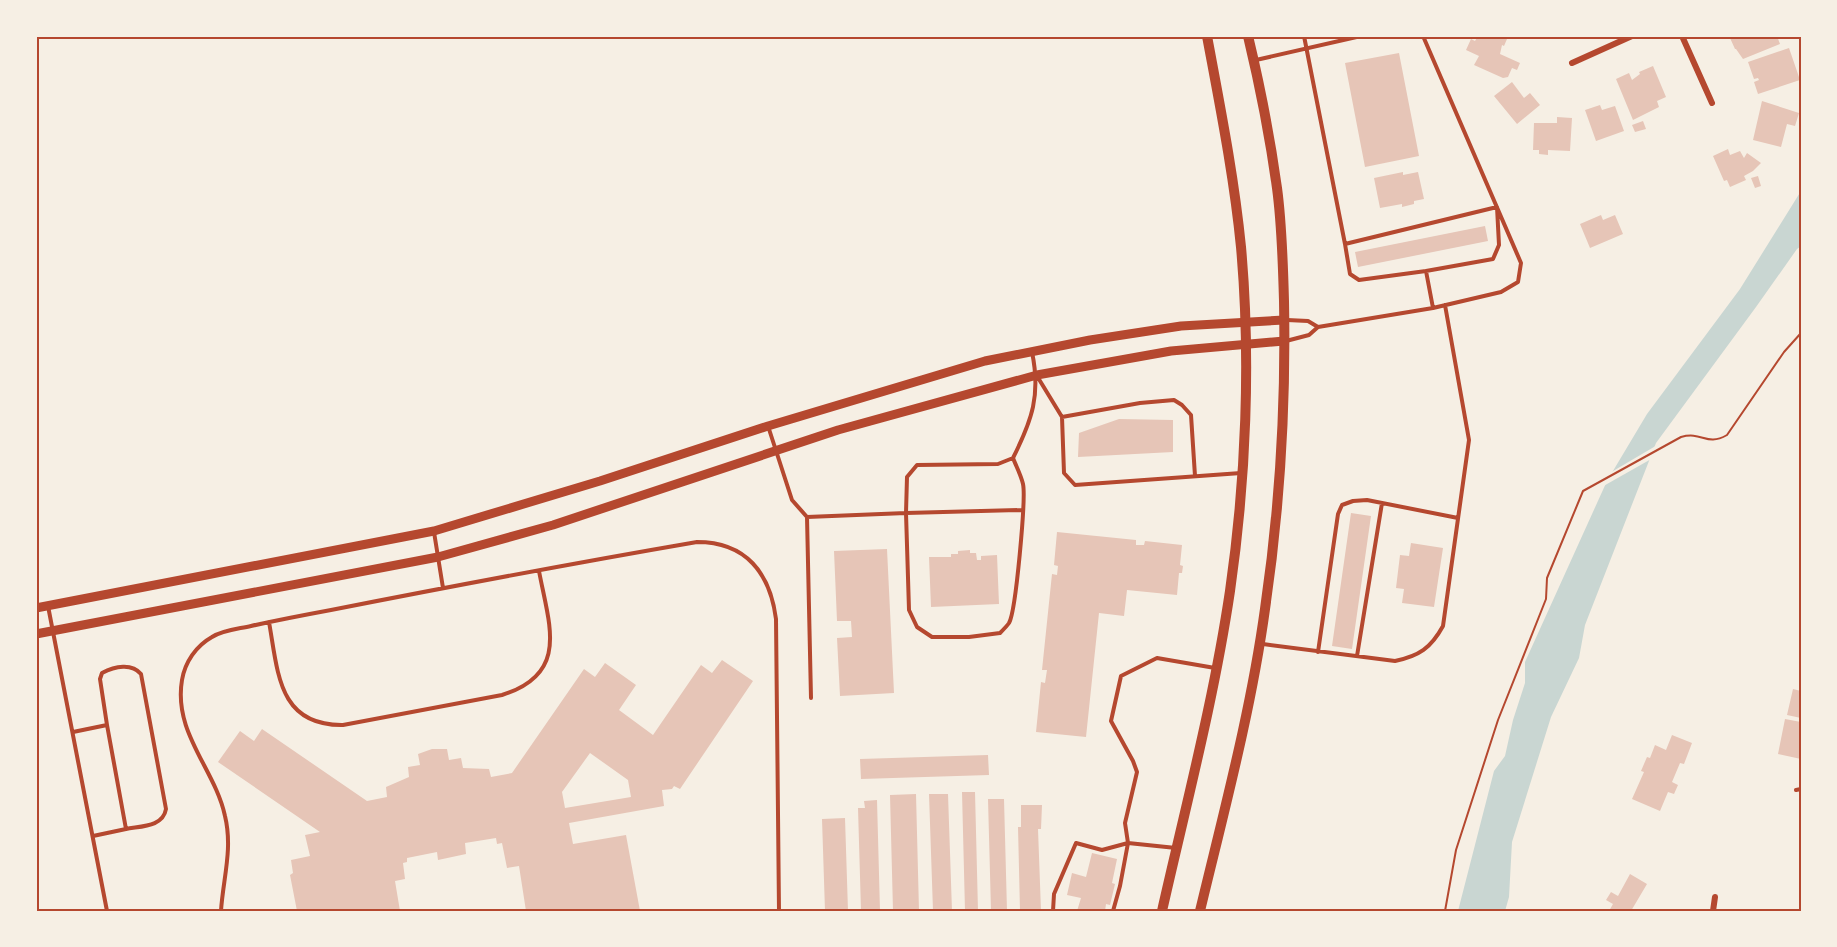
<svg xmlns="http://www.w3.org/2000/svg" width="1837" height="947" font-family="'Nunito Sans',sans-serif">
<rect width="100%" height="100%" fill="#f6efe4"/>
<path fill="#c9d6d2" d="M1801,191V246L1797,249L1756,307L1656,443L1585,625L1579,658L1551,717L1512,842L1509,897L1505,911H1458L1494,771L1505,756L1513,720L1525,683V662L1607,481L1647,414L1740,289Z"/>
<path fill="#f6efe4" d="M1659,444L1653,458L1600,488L1608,474Z"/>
<path fill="#e6c5b7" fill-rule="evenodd" d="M1478,36H1506L1505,38L1507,39L1504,46L1502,45L1500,54L1520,63L1517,70L1512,68L1508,77L1503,78L1474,65L1479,56L1466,50L1471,39L1475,41Z
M1732,36H1777L1780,44L1743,59L1736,49H1735L1730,38Z
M1789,48L1800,80L1758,94L1754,82L1759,80L1758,78L1754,79L1748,62Z
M1399,53L1419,156L1365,167L1345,63Z
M1653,66L1666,97L1657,101L1659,107L1633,120L1616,79L1629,73L1632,80L1640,74L1639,72Z
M1512,82L1524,98L1530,93L1540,105L1517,124L1494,96Z
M1762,101L1799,113L1795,126L1787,124L1781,147L1753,140Z
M1600,105L1602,110L1615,106L1624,131L1596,141L1585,110Z
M1557,117L1572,118L1570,151L1548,150V155L1539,154V150H1533L1534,123H1557Z
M1643,121L1646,129L1635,132L1632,125Z
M1728,149L1730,155L1740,151L1744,158L1747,153L1761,163L1753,171L1744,176L1746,180L1730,187L1727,180L1724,181L1713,156Z
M1403,172V175L1418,172L1424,199L1414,201V204L1402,207V204L1380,208L1374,178Z
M1758,176L1761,186L1755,188L1751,178Z
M1601,215L1603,220L1615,215L1623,234L1590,248L1580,224Z
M1485,226L1488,241L1358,267L1355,252Z
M1119,419L1173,420V452L1078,457L1079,433Z
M1351,513L1371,516L1352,649L1332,646Z
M1057,532L1136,540V545H1144L1145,541L1182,545L1180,565L1183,566L1182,573H1179L1177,595L1127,590L1124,616L1099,613L1086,737L1036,732L1041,682L1045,683L1047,670H1042L1052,574L1057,575L1058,566L1054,565Z
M1411,543L1443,548L1434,607L1402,603L1404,589L1396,588L1400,555L1409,556Z
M887,549L894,693L840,696L837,638L852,637L851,621H837L834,551Z
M970,550V553H976L977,560H981V556L997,555L999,604L931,607L929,557H951V554H958V551Z
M722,660L753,681L680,789L674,786L672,789L662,790L664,806L569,823L573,844L626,835L640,911H526L519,866L507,868L502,843L497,844L496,838L465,843L466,854L438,860L437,852L407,858V862L403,863L405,879L395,881L400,911H297L290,875L293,873L291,860L310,856L305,835L320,832L218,762L240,731L254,741L262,729L367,801L387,797L386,787L409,777L408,767L420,765L418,754L432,749H447L449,760L461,758L463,768L489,769L491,777L512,773L584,669L595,677L605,663L636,685L619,710L653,735L701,665L712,673ZM590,753L628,780L631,797L565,808L562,792Z
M1793,689L1801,691V718L1787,715Z
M1785,719L1801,722V759L1778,754Z
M1672,735L1692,743L1684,764L1680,763L1672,782L1678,785L1674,794L1668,792L1660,811L1632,799L1644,772L1641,771L1647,757L1650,758L1655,745L1666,750Z
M988,755L989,775L861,779L860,759Z
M962,792H975L978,911H965Z
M916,794L919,911H893L890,795Z
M929,794H948L952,911H933Z
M988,799H1004L1007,911H991Z
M877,800L880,911H861L858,808H865L864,801Z
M1021,805H1042L1041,829H1038L1041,911H1020L1018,827H1021Z
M845,818L848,911H825L822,819Z
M1092,853L1117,859L1112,883L1115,884L1110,905L1106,904L1105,911H1077L1081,898L1067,895L1072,873L1086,877Z
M1630,874L1647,884L1631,911H1609L1613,904L1606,900L1611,892L1618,896Z"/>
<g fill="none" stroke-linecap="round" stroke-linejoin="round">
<path stroke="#b5482f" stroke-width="2" d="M1445,911L1456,850L1498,720L1546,599L1547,578L1583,491L1681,437C1703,431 1706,447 1727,435L1784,352L1801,333"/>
<path stroke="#b5482f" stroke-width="4" d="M1304,36L1345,244L1497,207L1499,245L1493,259L1426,271L1433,308
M1256,60L1361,36
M1345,244L1350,274L1359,280L1426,271
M1287,320L1308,321L1318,327
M1286,341L1309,335L1318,327L1433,308L1501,292L1518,282L1521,263L1423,36
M1037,376L1062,417L1064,473L1075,485L1241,473
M1062,417L1140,403L1174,400L1182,405L1191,415L1195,476
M768,426L792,500L807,517L906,513L907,477L917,465L998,464L1013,458C1032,420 1041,395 1032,352
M1013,458C1016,466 1021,475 1023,484C1026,498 1016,611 1009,623C1007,626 1003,630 1000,633L969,637H932L917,627L909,610L906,513L1022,510
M807,517L811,698
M434,532L443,588
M48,606L107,911
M269,622C278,672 278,726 343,725L502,695C570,674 549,625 539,571
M1263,644L1395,661C1419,656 1431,648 1443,626L1469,440L1445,305
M1318,652L1338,514L1342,505L1353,501L1367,500L1458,518
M1357,656L1382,503
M107,725L100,679L102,673C115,666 132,663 141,674L166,809C163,827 141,826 126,829
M73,732L107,725L126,829L93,836
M1796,790L1801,789
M221,911C223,879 233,849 225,816C215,769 173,733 182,680C185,662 196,646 212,637C223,630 238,629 251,626C278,620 304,615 331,610C453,586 575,563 697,542C746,542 770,573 776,619L779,911
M1053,911L1054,894L1076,843L1102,850L1128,843L1176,848
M1113,911L1120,886L1128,843L1125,823L1137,772L1133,761L1111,721L1121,676L1157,658L1215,668"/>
<path stroke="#b5482f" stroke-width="6" d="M1682,36L1712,103
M1572,63L1632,36
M1713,911L1715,897"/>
<path stroke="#b5482f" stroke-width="9" d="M36,608L434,531L600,481L768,426L985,361L1090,340L1181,326L1284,320
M36,634L438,557L553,525L838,430L1037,375L1171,351L1284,341"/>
<path stroke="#b5482f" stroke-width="10" d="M1162,911C1186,805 1214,699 1230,591C1246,480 1251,359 1241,247C1234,176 1220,106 1207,36
M1200,911C1224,811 1251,711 1265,609C1280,507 1286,404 1284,301C1283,263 1282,225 1277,188C1270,137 1260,86 1248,36"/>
</g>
<rect width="1837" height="947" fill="none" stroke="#f6efe4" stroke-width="75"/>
<rect x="38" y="38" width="1762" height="872" fill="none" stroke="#b5482f" stroke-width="2"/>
</svg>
